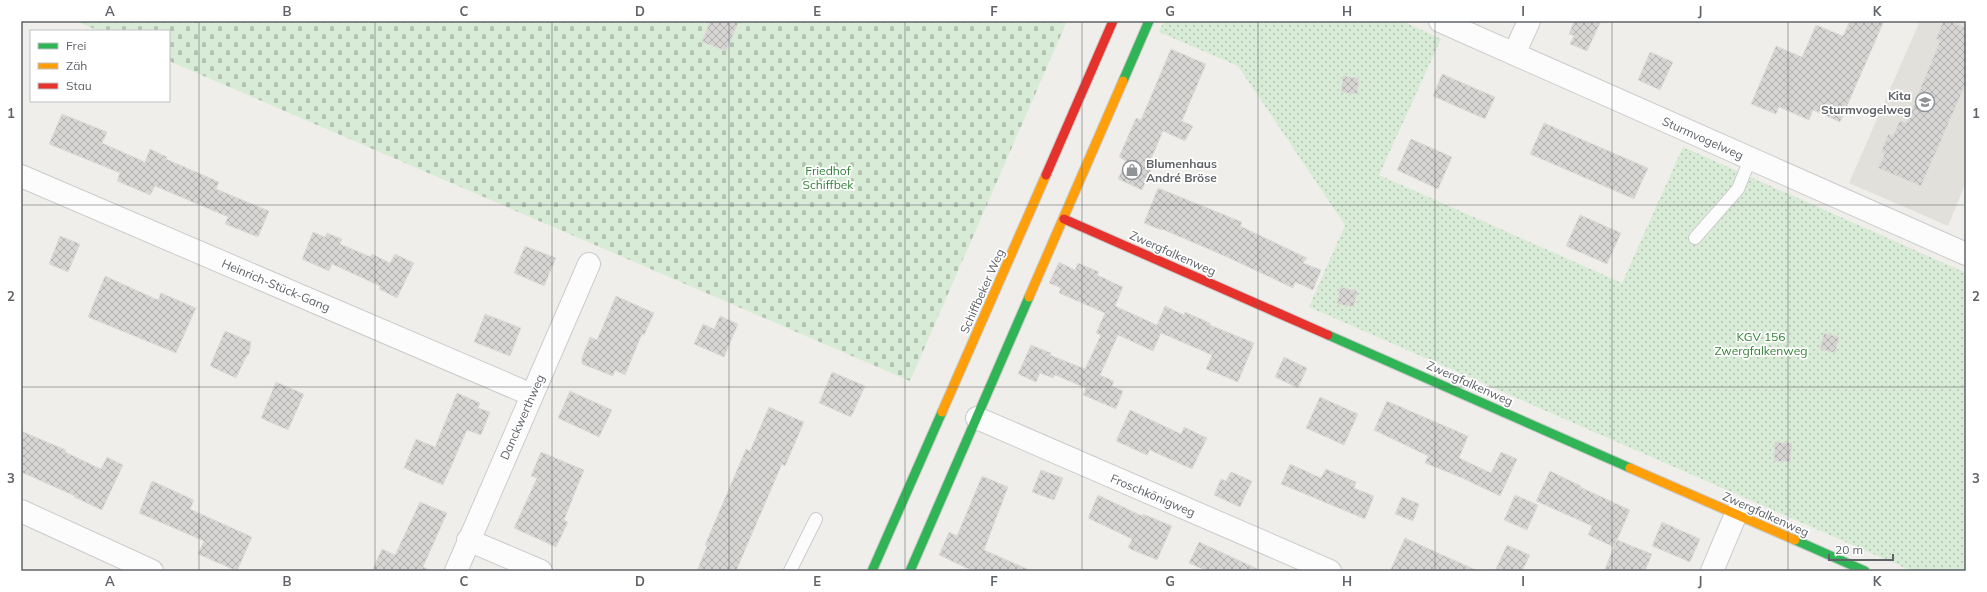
<svg xmlns="http://www.w3.org/2000/svg" width="1987" height="592" font-family="Mulish,sans-serif">
<defs>
<pattern id="cemetery-stones" width="16" height="16" patternUnits="userSpaceOnUse"><rect width="16" height="16" fill="#d8ebd6"/><path d="M2 7V4a2 2 0 0 1 4 0v3zM10 15v-3a2 2 0 0 1 4 0v3z" fill="#b2c2b1"/></pattern>
<pattern id="park-dots" width="8" height="8" patternUnits="userSpaceOnUse"><rect width="8" height="8" fill="#d8ebd6"/><path d="M2 2h.1M6 6h.1" fill="none" stroke="#b2c2b1" stroke-width="1.8" stroke-linecap="round"/></pattern>
<pattern id="building-cross-hatch" width="8" height="8" patternUnits="userSpaceOnUse"><rect width="8" height="8" fill="#d6d5d3"/><path d="M0 0l8 8M0 8l8-8" fill="none" stroke="#b1b0af"/></pattern>
</defs>
<rect width="100%" height="100%" fill="#efeeea"/>
<path fill="#e2e0da" d="M1920,21H1966V182L1948,226L1849,183Z"/>
<path fill="url(#cemetery-stones)" d="M76,21H1067L910,381L169,61V31H99Z"/>
<path fill="url(#park-dots)" d="M1164,21H1402L1441,39L1379,175L1622,283L1683,147L1966,273V571H1912L1309,307L1345,225L1238,66L1159,32Z"/>
<path fill="url(#building-cross-hatch)" stroke="#deddd9" d="M710,21H739L726,51L702,42Z
M1574,21H1601L1587,51L1570,44L1574,36L1569,34Z
M1850,21H1884L1840,122L1813,110L1809,120L1779,107L1776,114L1751,104L1776,46L1802,57L1816,25L1843,36Z
M1943,21H1950L1966,28V83L1921,186L1878,168L1885,153H1881L1888,134L1893,136L1900,120L1906,123L1940,41L1936,39Z
M1171,49L1206,64L1182,121L1193,126L1185,141L1163,131L1149,164L1153,166L1142,190L1118,179L1126,161L1119,157L1136,118L1141,120Z
M1650,52L1673,62L1660,90L1638,80Z
M1442,74L1495,97L1485,119L1433,96Z
M1343,76L1359,78L1357,94L1341,92Z
M62,114L107,132L102,143L145,162L150,149L167,157L166,159L219,182L216,189L269,211L258,237L225,224L228,217L155,186L150,195L117,181L120,173L49,144Z
M1544,123L1648,168L1634,199L1530,154Z
M1411,139L1452,157L1438,189L1397,170Z
M1158,188L1242,222L1240,226L1307,258L1303,263L1321,270L1313,290L1295,282L1293,288L1227,257L1162,229L1161,230L1144,223Z
M1580,215L1621,233L1607,264L1566,246Z
M313,232L325,237L327,233L342,239L340,244L371,257L372,254L390,263L395,254L414,263L397,298L379,289L380,286L332,264L329,271L302,259Z
M60,236L80,244L68,272L49,264Z
M525,246L556,258L544,286L514,273Z
M1059,262L1075,270L1078,263L1099,272L1097,275L1123,287L1115,306L1157,325L1165,306L1184,315L1185,312L1210,323V325L1254,343L1238,382L1206,369L1212,355L1161,333L1153,351L1118,335L1100,375L1114,381L1112,386L1123,391L1116,409L1083,395L1086,388L1055,375L1053,378L1040,373L1036,382L1018,374L1031,345L1051,353L1050,355L1085,369L1101,335L1096,333L1105,313L1059,293L1061,288L1049,283Z
M105,276L158,300L161,293L196,308L176,353L88,317Z
M1340,287L1357,291L1354,307L1337,304Z
M616,296L654,313L644,335L642,334L625,375L615,370L613,376L582,364V357L590,337L597,340Z
M485,314L521,328L510,356L474,342Z
M720,316L738,324L724,357L694,344L703,324L714,329Z
M225,331L251,342L249,354L246,357L236,378L210,366Z
M1824,333L1839,337L1835,353L1820,349Z
M1284,357L1307,368L1298,388L1275,377Z
M832,372L865,386L851,417L819,403Z
M276,382L304,394L288,430L261,418Z
M570,391L612,410L599,437L558,418Z
M457,393L480,403L478,408L490,412L481,435L467,430L443,485L404,468L416,439L435,447Z
M1320,397L1358,414L1344,445L1306,428Z
M1387,401L1468,436L1459,458L1491,473L1501,452L1517,459L1500,496L1460,477L1425,463L1428,456L1374,430Z
M769,407L804,422L785,466L782,464L736,571H697L707,546L705,545L746,449L750,451Z
M1130,410L1181,434L1184,427L1207,438L1192,469L1150,450L1147,455L1116,441Z
M21,431L66,450L65,452L101,469L107,457L123,465L102,510L74,497L75,496L21,472Z
M1775,442L1792,443L1790,462L1774,461Z
M541,452L584,470L564,520L568,522L556,547L514,528L537,478L531,476Z
M1290,464L1321,478L1326,469L1356,482L1354,488L1374,496L1365,519L1281,484Z
M1041,470L1063,478L1054,500L1032,492Z
M1550,471L1581,486L1580,487L1630,510L1614,547L1588,535L1592,526L1536,501Z
M1231,472L1252,481L1240,507L1214,495L1221,479L1226,481Z
M982,476L1008,487L984,550L1032,571H973L939,555L949,532L957,536Z
M152,481L194,500L190,509L252,537L237,571L198,554L204,541L139,513Z
M1098,495L1142,516L1143,514L1172,526L1157,560L1128,548L1132,539L1088,518Z
M1515,495L1538,505L1527,530L1504,520Z
M1402,497L1419,504L1413,521L1395,514Z
M420,502L447,513L423,567L432,571H372L382,549L395,555Z
M1662,522L1700,539L1690,562L1652,546Z
M1405,538L1478,571H1390Z
M1617,540L1652,554L1645,571H1604Z
M1199,542L1262,571H1207L1189,563Z
M1507,545L1530,555L1522,571H1495Z"/>
<g fill="none" stroke-linecap="round" stroke-linejoin="round">
<g stroke="#cbcccc" stroke-width="14">
<path id="lane" d="M1695,238L1738,189L1750,159
M790,571L816,519"/>
</g>
<g stroke="#cbcccc" stroke-width="24">
<path id="street" d="M1440,21L1966,254
M1514,54L1529,21
M21,176L532,395
M977,418L1330,571
M21,511L152,571
M468,540L541,571
M456,571L589,264
M1712,571L1736,514"/>
</g>
<g stroke="#cacacb" stroke-width="11">
<path id="fast" d="M1123,81L1149,21
M1328,335L1630,468
M1795,540L1865,571
M872,571L942,412
M910,571L1029,297"/>
</g>
<g stroke="#cacacb" stroke-width="11">
<path id="slow" d="M1029,297L1123,81
M942,412L1046,175
M1630,468L1795,540"/>
</g>
<g stroke="#cacacb" stroke-width="11">
<path id="jam" d="M1046,175L1113,21
M1064,219L1328,335"/>
</g>
<use href="#lane" stroke="#fdfcfc" stroke-width="12"/>
<use href="#street" stroke="#fdfcfc" stroke-width="22"/>
<use href="#fast" stroke="#30b455" stroke-width="9"/>
<use href="#slow" stroke="#ff9f0a" stroke-width="9"/>
<use href="#jam" stroke="#e5322d" stroke-width="9"/>
</g>
<path fill="none" stroke="#5f6368" stroke-width="1" stroke-opacity="0.55" d="M199,21V571M375,21V571M552,21V571M729,21V571M905,21V571M1082,21V571M1258,21V571M1435,21V571M1612,21V571M1788,21V571M21,205H1966M21,387H1966"/>
<defs>
<g id="school-ring" transform="scale(1)"><circle r="9.5" fill="#fff" stroke="#919496" stroke-width="1.5"/><path d="M0-5L7-2L0 1L-7-2ZM-4 1L0 2.5L4 1V4Q0 6-4 4Z" fill="#919496"/></g>
<g id="shop-ring" transform="scale(1)"><circle r="9.5" fill="#fff" stroke="#919496" stroke-width="1.5"/><path d="M-5-2.5h2.3a2.7 3.5 0 0 1 5.4 0H5L5.5 6h-11ZM-1.5-2.5h3a1.5 2.3 0 0 0-3 0Z" fill="#919496"/></g>
</defs>
<g fill-rule="evenodd">
<use href="#school-ring" x="1925" y="102"/>
<use href="#shop-ring" x="1132" y="170"/>
</g>
<g text-anchor="middle" dominant-baseline="central" stroke-width="3.5" stroke-linejoin="round" paint-order="stroke">
<g font-size="12" font-weight="bold" fill="#5f6368" stroke="#fff" text-anchor="end">
<text x="1911" y="95">Kita<tspan x="1911" dy="14">Sturmvogelweg</tspan></text>
<text x="1146" y="163" text-anchor="start">Blumenhaus<tspan x="1146" dy="14">André Bröse</tspan></text>
</g>
<g font-size="12" fill="#5f6368" stroke="#fff">
<text transform="translate(1703 138) rotate(24)">Sturmvogelweg</text>
<text transform="translate(1173 253) rotate(24)">Zwergfalkenweg</text>
<text transform="translate(276 285) rotate(23)">Heinrich-Stück-Gang</text>
<text transform="translate(982 291) rotate(-66)">Schiffbeker Weg</text>
<text transform="translate(1470 383) rotate(24)">Zwergfalkenweg</text>
<text transform="translate(522 417) rotate(-66)">Danckwerthweg</text>
<text transform="translate(1153 495) rotate(23)">Froschkönigweg</text>
<text transform="translate(1766 514) rotate(24)">Zwergfalkenweg</text>
</g>
<g font-size="12" fill="#348238" stroke="#fff">
<text x="828" y="170">Friedhof<tspan x="828" dy="14">Schiffbek</tspan></text>
<text x="1761" y="336">KGV 156<tspan x="1761" dy="14">Zwergfalkenweg</tspan></text>
</g>
</g>
<rect width="1987" height="592" fill="none" stroke="#ffffff" stroke-width="44"/>
<rect x="30" y="30" width="140" height="72" fill="#ffffff" stroke="#bfc1c3"/>
<rect x="38" y="43" width="20" height="6" fill="#30b455" stroke="#bfc1c3"/>
<text x="66" y="50" font-size="12" fill="#5f6368">Frei</text>
<rect x="38" y="63" width="20" height="6" fill="#ff9f0a" stroke="#bfc1c3"/>
<text x="66" y="70" font-size="12" fill="#5f6368">Zäh</text>
<rect x="38" y="83" width="20" height="6" fill="#e5322d" stroke="#bfc1c3"/>
<text x="66" y="90" font-size="12" fill="#5f6368">Stau</text>
<path d="M1829 554v6h64v-6" fill="none" stroke="#5f6368" stroke-width="2"/>
<text x="1835" y="554" font-size="12" fill="#5f6368" stroke="#ffffff" stroke-width="3" paint-order="stroke">20 m</text>
<rect x="22" y="22" width="1943" height="548" fill="none" stroke="#5f6368" stroke-width="1.5"/>
<g font-size="13" text-anchor="middle" font-weight="bold" fill="#5f6368">
<text x="110" y="16">A</text>
<text x="287" y="16">B</text>
<text x="464" y="16">C</text>
<text x="640" y="16">D</text>
<text x="817" y="16">E</text>
<text x="994" y="16">F</text>
<text x="1170" y="16">G</text>
<text x="1347" y="16">H</text>
<text x="1523" y="16">I</text>
<text x="1700" y="16">J</text>
<text x="1877" y="16">K</text>
<text x="11" y="118">1</text>
<text x="1976" y="118">1</text>
<text x="11" y="301">2</text>
<text x="1976" y="301">2</text>
<text x="11" y="483">3</text>
<text x="1976" y="483">3</text>
<text x="110" y="586">A</text>
<text x="287" y="586">B</text>
<text x="464" y="586">C</text>
<text x="640" y="586">D</text>
<text x="817" y="586">E</text>
<text x="994" y="586">F</text>
<text x="1170" y="586">G</text>
<text x="1347" y="586">H</text>
<text x="1523" y="586">I</text>
<text x="1700" y="586">J</text>
<text x="1877" y="586">K</text>
</g>
</svg>
